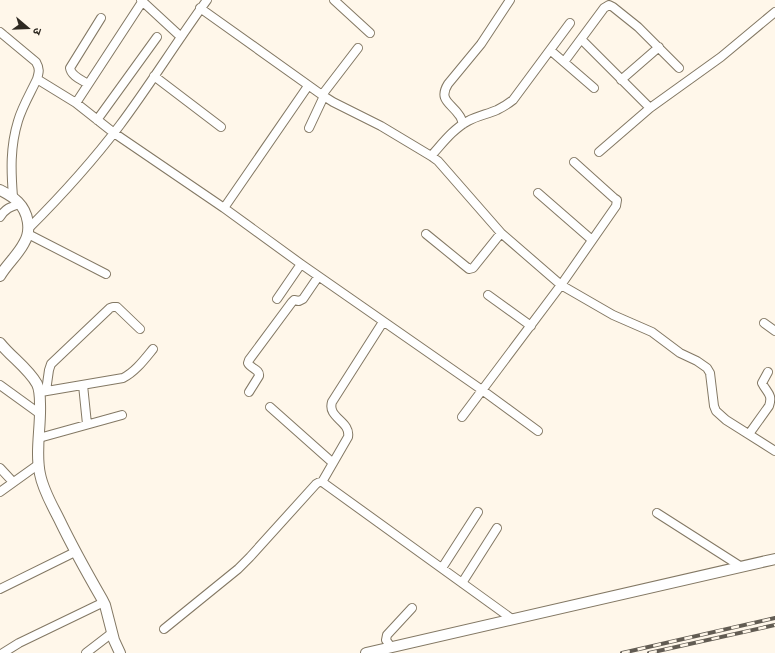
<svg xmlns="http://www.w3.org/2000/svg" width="775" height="653" font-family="'Work Sans','Noto Sans Devanagari',sans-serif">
<rect width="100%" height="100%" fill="#fff7ea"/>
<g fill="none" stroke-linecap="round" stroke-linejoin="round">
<g stroke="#837864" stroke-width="10">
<path id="minor" d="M141,0L181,37
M334,0L370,33
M200,8L322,95L333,102L381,126L431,156L438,161L501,233L561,285L613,315L652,332L680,353L697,361L707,368L710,373L714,406L716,411L726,420L775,451
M0,32L36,62C40,69 39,72 37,79C31,92 22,107 18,121C10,147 11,171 13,197
M581,39L650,108
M550,50L594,88
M564,62L604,8L609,5L613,7L638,27L679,68
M154,76L221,127
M37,79L76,103L114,133L224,208L301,264L482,390L538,431
M621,80L659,47
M88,84C82,80 71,76 70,68L101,18
M322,95L358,48
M76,103L142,2
M97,120L157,37
M463,124C462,121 461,117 459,115C451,103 438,100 448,84L481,44L510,0
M309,128L324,96
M599,152L650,108L721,57L775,12
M431,156C442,144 453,129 468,121C477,116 488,114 497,110C503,107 508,104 513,100L570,23
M538,193L592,240
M224,208L308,86
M0,217C6,208 10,207 20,204
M29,228C61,196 92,162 120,125C150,85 177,41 207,0
M28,234L106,274
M426,234L469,269L473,268L501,233
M488,295L531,326
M277,299L301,264
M764,323L775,331
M0,385L40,414
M83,385L87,424
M46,391L49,370L51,364L110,308L113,307H117L140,329
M41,392L123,378C135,372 144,360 153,349
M249,392L259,376C260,369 251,369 248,363L249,360L292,302L294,300L299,301L303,299L318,277
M270,407L333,463
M462,417L561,285L616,206L617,200L614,198L574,162
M749,434L769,406C773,394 767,393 762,383L768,372
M39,438L122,415
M0,468L13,482
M322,482L348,437C351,421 327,418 332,402L383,322
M0,492L39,464
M657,513L740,566
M442,568L478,512
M462,583L497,528
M0,589L75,552
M164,629L238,569L250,557L316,484C320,481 322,482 325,484L512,619
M391,647L386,640L387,635L412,608
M3,653L19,643L104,602
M86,653L112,633"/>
</g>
<g stroke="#837864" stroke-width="12">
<path id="tertiary" d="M0,190C6,193 13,197 18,202C28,212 32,230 24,243C18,255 7,264 0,276
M0,343C11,357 28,368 37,384C40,390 40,397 40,404C41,427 35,452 40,474C43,490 52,505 59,519C72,546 87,573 102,599L105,605L114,640L120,653
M366,653L775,559"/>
</g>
<use href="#minor" stroke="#fff" stroke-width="8"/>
<use href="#tertiary" stroke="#fff" stroke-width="10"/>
<g stroke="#625c53" stroke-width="4">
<path id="rail" d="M622,653L775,618
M649,653L775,625"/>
</g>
<use href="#rail" stroke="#fff7ea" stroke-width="2.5" stroke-dasharray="8" stroke-linecap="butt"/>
</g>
<g transform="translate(28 28) rotate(109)" stroke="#fff7ea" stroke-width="3" paint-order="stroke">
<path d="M0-3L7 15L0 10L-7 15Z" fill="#2e2921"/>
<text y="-6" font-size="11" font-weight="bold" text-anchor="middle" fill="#2e2921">उ</text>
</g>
</svg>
